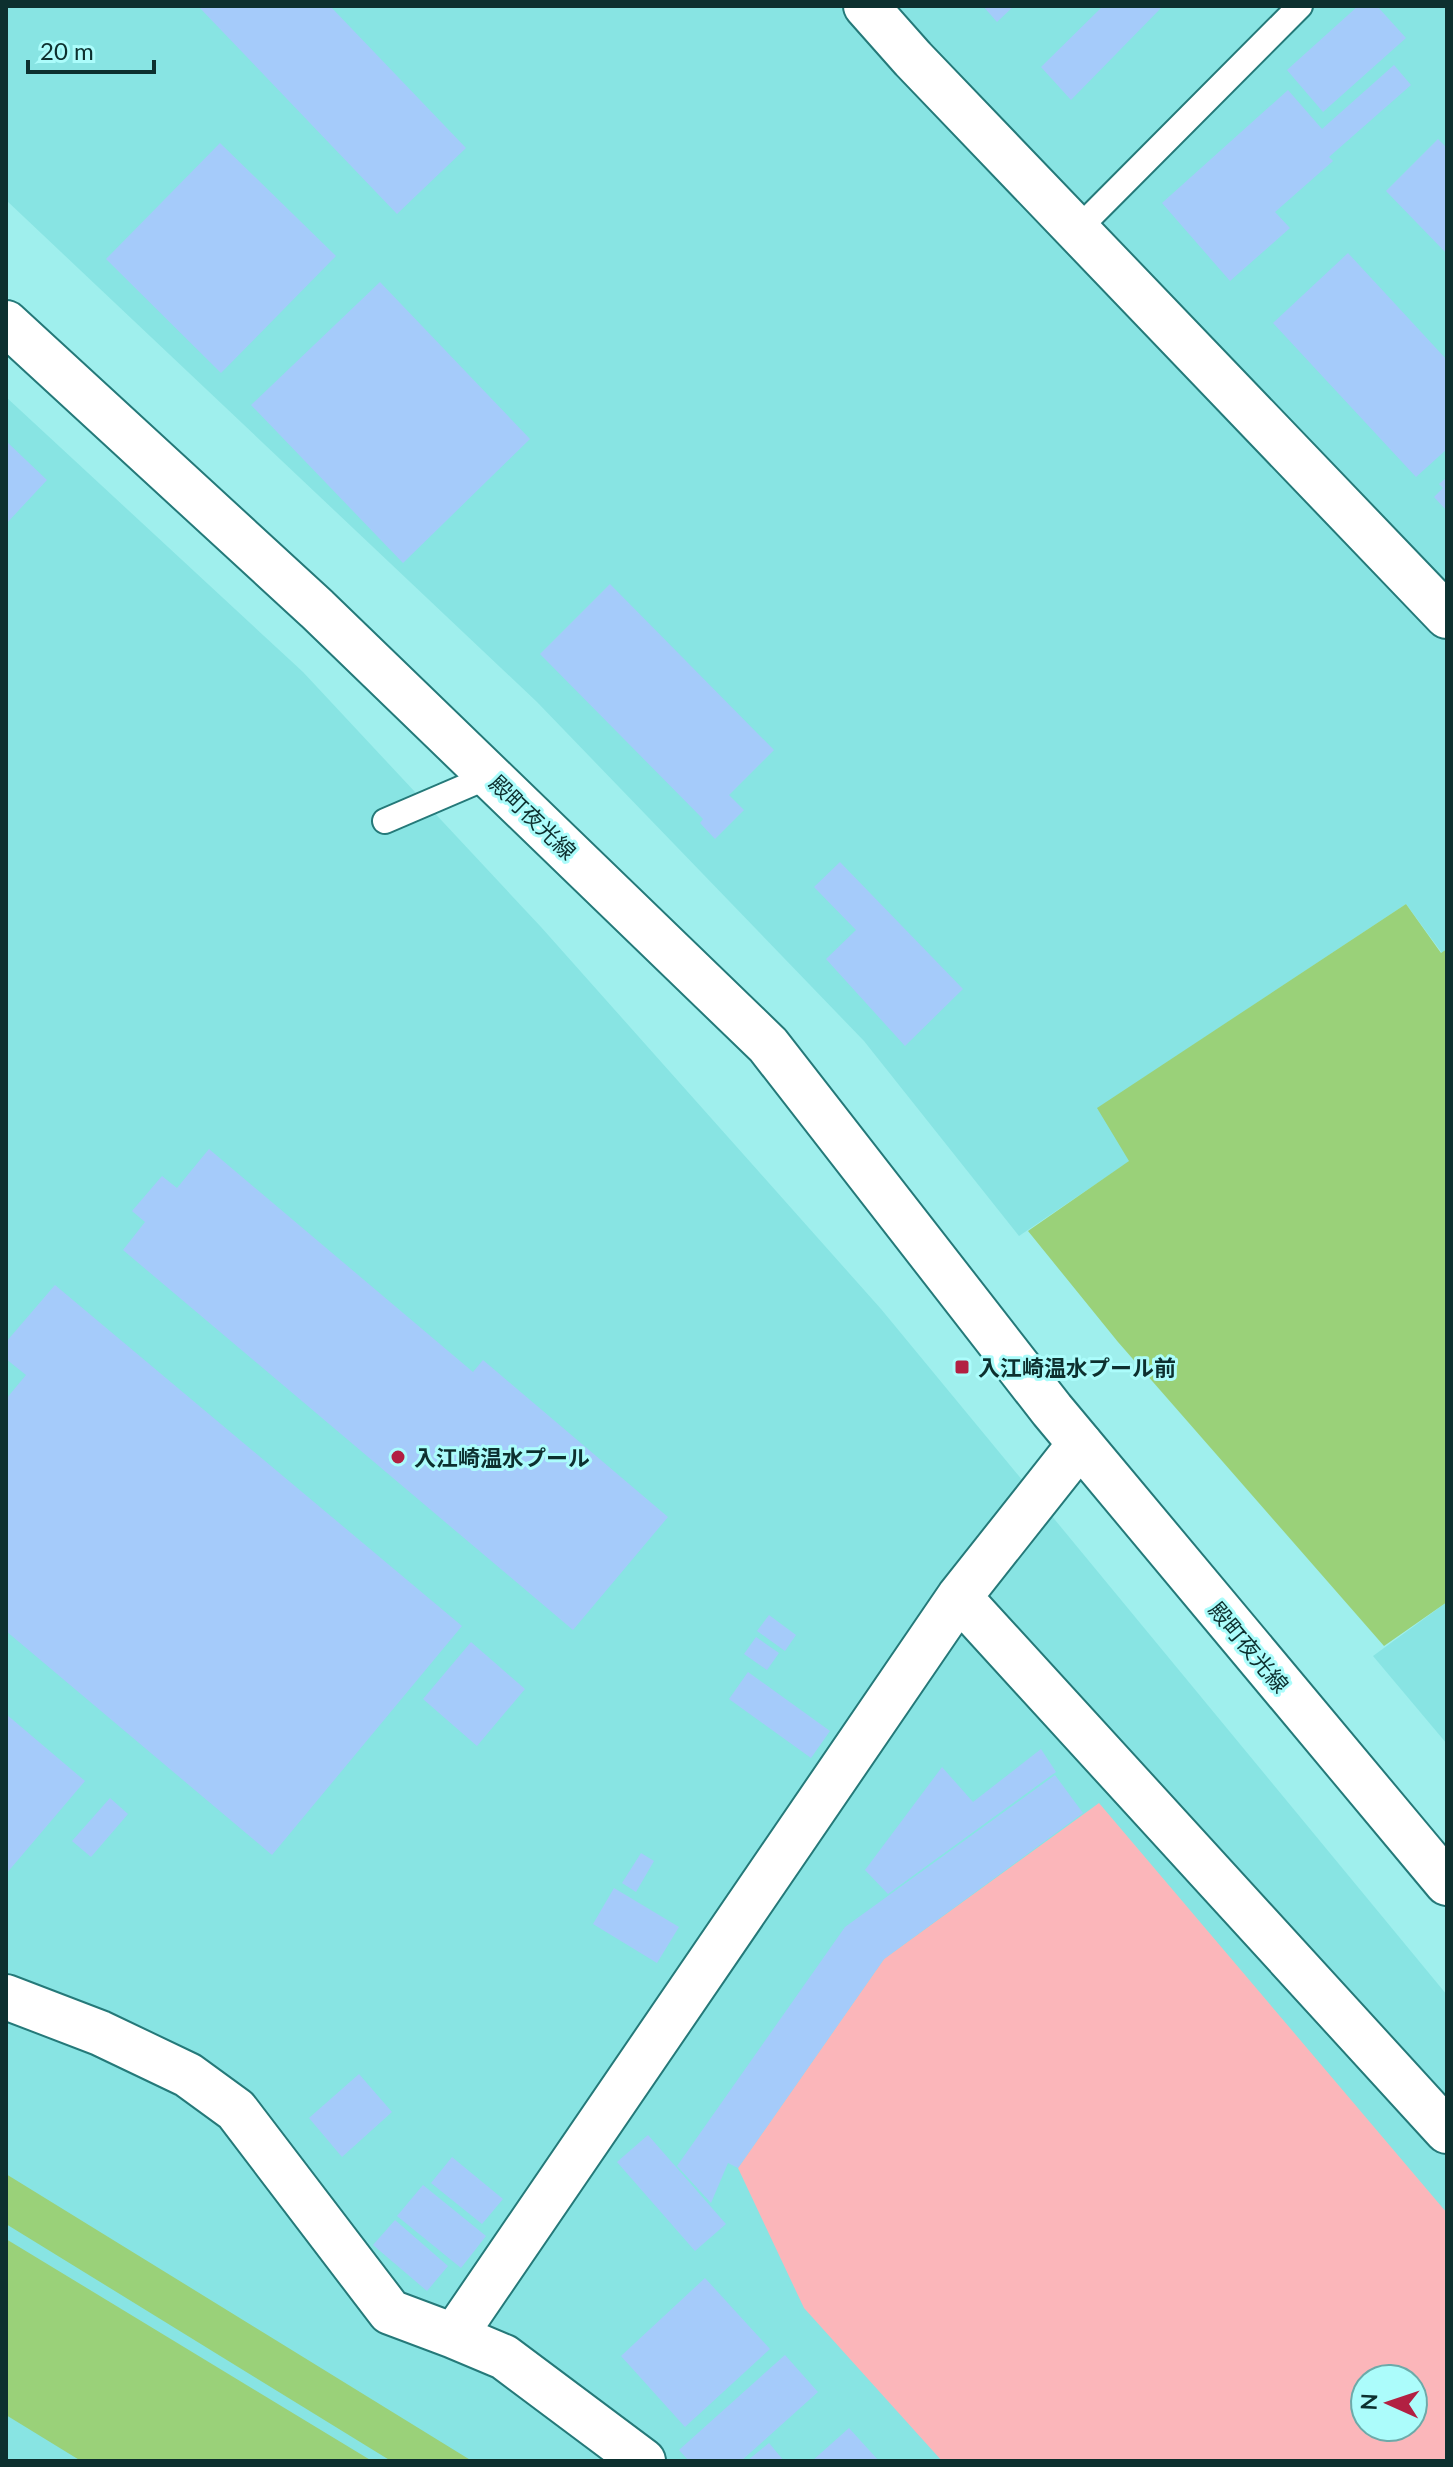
<svg xmlns="http://www.w3.org/2000/svg" width="1453" height="2467" font-family="Lato,'Noto Sans JP',sans-serif">
<rect width="100%" height="100%" fill="#9fefed"/>
<path fill="#88e4e3" fill-rule="evenodd" d="M6,6H1447V949L1442,953L1406,904L1098,1108L1130,1161L1019,1236L864,1041L537,702L6,200Z
M6,397L303,672L541,927L881,1309L1447,1995V2461H6ZM1365,2379H1413V2427H1365Z
M1447,1602V1744L1373,1656Z"/>
<path fill="#fbb6ba" fill-rule="evenodd" d="M1099,1803L1447,2213V2461H942L804,2308L738,2168L884,1959ZM1365,2379H1413V2427H1365Z"/>
<path fill="#9ad179" d="M1406,904L1441,953L1447,949V1602L1384,1646L1118,1342L1028,1231L1129,1161L1097,1108Z
M6,2174L472,2461H391L6,2224Z
M6,2239L372,2461H81L6,2415Z"/>
<path fill="#a5cbfa" d="M198,6H330L466,148L397,214Z
M983,6H1014L997,22Z
M1103,6H1163L1071,100L1041,67Z
M1358,6H1377L1406,38L1323,112L1287,70Z
M1394,65L1411,85L1329,157L1333,161L1275,212L1290,228L1230,281L1162,203L1288,90L1322,129Z
M1438,139L1447,148V254L1386,191Z
M220,143L336,256L221,373L106,259Z
M1348,253L1447,360V449L1416,477L1273,323Z
M380,282L530,439L403,563L251,405Z
M6,441L47,480L6,524Z
M1447,477V511L1434,497L1443,488L1439,484Z
M610,584L774,750L729,795L744,810L715,839L700,823L703,819L540,654Z
M840,862L963,989L905,1046L826,959L856,930L814,887Z
M209,1149L473,1372L483,1360L668,1517L573,1630L123,1250L145,1222L132,1211L162,1176L177,1188Z
M55,1285L462,1626L272,1855L6,1631V1399L26,1375L6,1359V1342Z
M769,1615L796,1635L785,1651L757,1631Z
M756,1637L779,1653L767,1670L744,1654Z
M471,1642L525,1689L477,1746L423,1699Z
M748,1672L830,1731L811,1758L729,1699Z
M6,1714L85,1781L6,1874Z
M1041,1749L1056,1772L888,1894L865,1870L942,1767L973,1802Z
M1055,1775L1083,1813L884,1959L738,2168L728,2163L711,2203L677,2166L845,1927Z
M110,1798L128,1814L91,1857L72,1841Z
M641,1853L654,1861L636,1892L622,1883Z
M614,1888L679,1927L657,1963L593,1924Z
M359,2074L392,2112L342,2157L309,2118Z
M648,2135L726,2224L695,2251L617,2162Z
M452,2157L503,2199L482,2224L431,2183Z
M423,2185L486,2236L461,2268L397,2216Z
M395,2220L448,2266L427,2291L373,2245Z
M705,2278L770,2349L685,2427L621,2356Z
M785,2355L818,2392L741,2461H689L679,2450Z
M849,2428L879,2461H812Z
M769,2443L784,2461H747Z"/>
<g fill="none" stroke-linecap="round" stroke-linejoin="round">
<g stroke="#257979" stroke-width="28">
<path id="service" d="M1077,230L1300,6
M385,821L490,776"/>
</g>
<g stroke="#257979" stroke-width="48">
<path id="minor" d="M959,1597L1447,2131
M6,1997L100,2033L188,2075L236,2110L390,2312L454,2336L959,1597L1080,1444
M454,2336L504,2357L643,2461"/>
</g>
<g stroke="#257979" stroke-width="48">
<path id="tertiary" d="M866,6L913,59L1447,616
M6,323L317,609L768,1045L1052,1410L1447,1883"/>
</g>
<use href="#service" stroke="#fff" stroke-width="24"/>
<use href="#minor" stroke="#fff" stroke-width="44"/>
<use href="#tertiary" stroke="#fff" stroke-width="44"/>
</g>
<g fill="#b22042" stroke="#acfcfb" stroke-width="3">
<rect x="954" y="1359" width="16" height="16" rx="4"/>
<circle cx="398" cy="1457" r="8"/>
</g>
<g text-anchor="middle" dominant-baseline="central" stroke-width="6" stroke-linejoin="round" paint-order="stroke">
<g font-size="22" fill="#0d302f" stroke="#acfcfb">
<text transform="translate(533 817) rotate(44)">殿町夜光線</text>
<text transform="translate(1249 1647) rotate(50)">殿町夜光線</text>
</g>
<g font-size="22" font-weight="bold" fill="#0d302f" stroke="#acfcfb" text-anchor="start">
<text x="978" y="1367">入江崎温水プール前</text>
<text x="414" y="1457">入江崎温水プール</text>
</g>
</g>
<rect width="1453" height="2467" fill="none" stroke="#0d302f" stroke-width="16"/>
<g transform="translate(1389 2403) rotate(273)"><circle r="38" fill="#acfcfb" stroke="#6caaa9" stroke-width="2"/>
<path d="M0-6L14 30L0 20L-14 30Z" fill="#b22042"/>
<text y="-12" font-size="22" font-weight="bold" text-anchor="middle" fill="#0d302f">N</text>
</g>
<path d="M28 60v12h126v-12" fill="none" stroke="#0d302f" stroke-width="4"/>
<text x="40" y="60" font-size="24" fill="#0d302f" stroke="#acfcfb" stroke-width="6" paint-order="stroke">20 m</text>
</svg>
